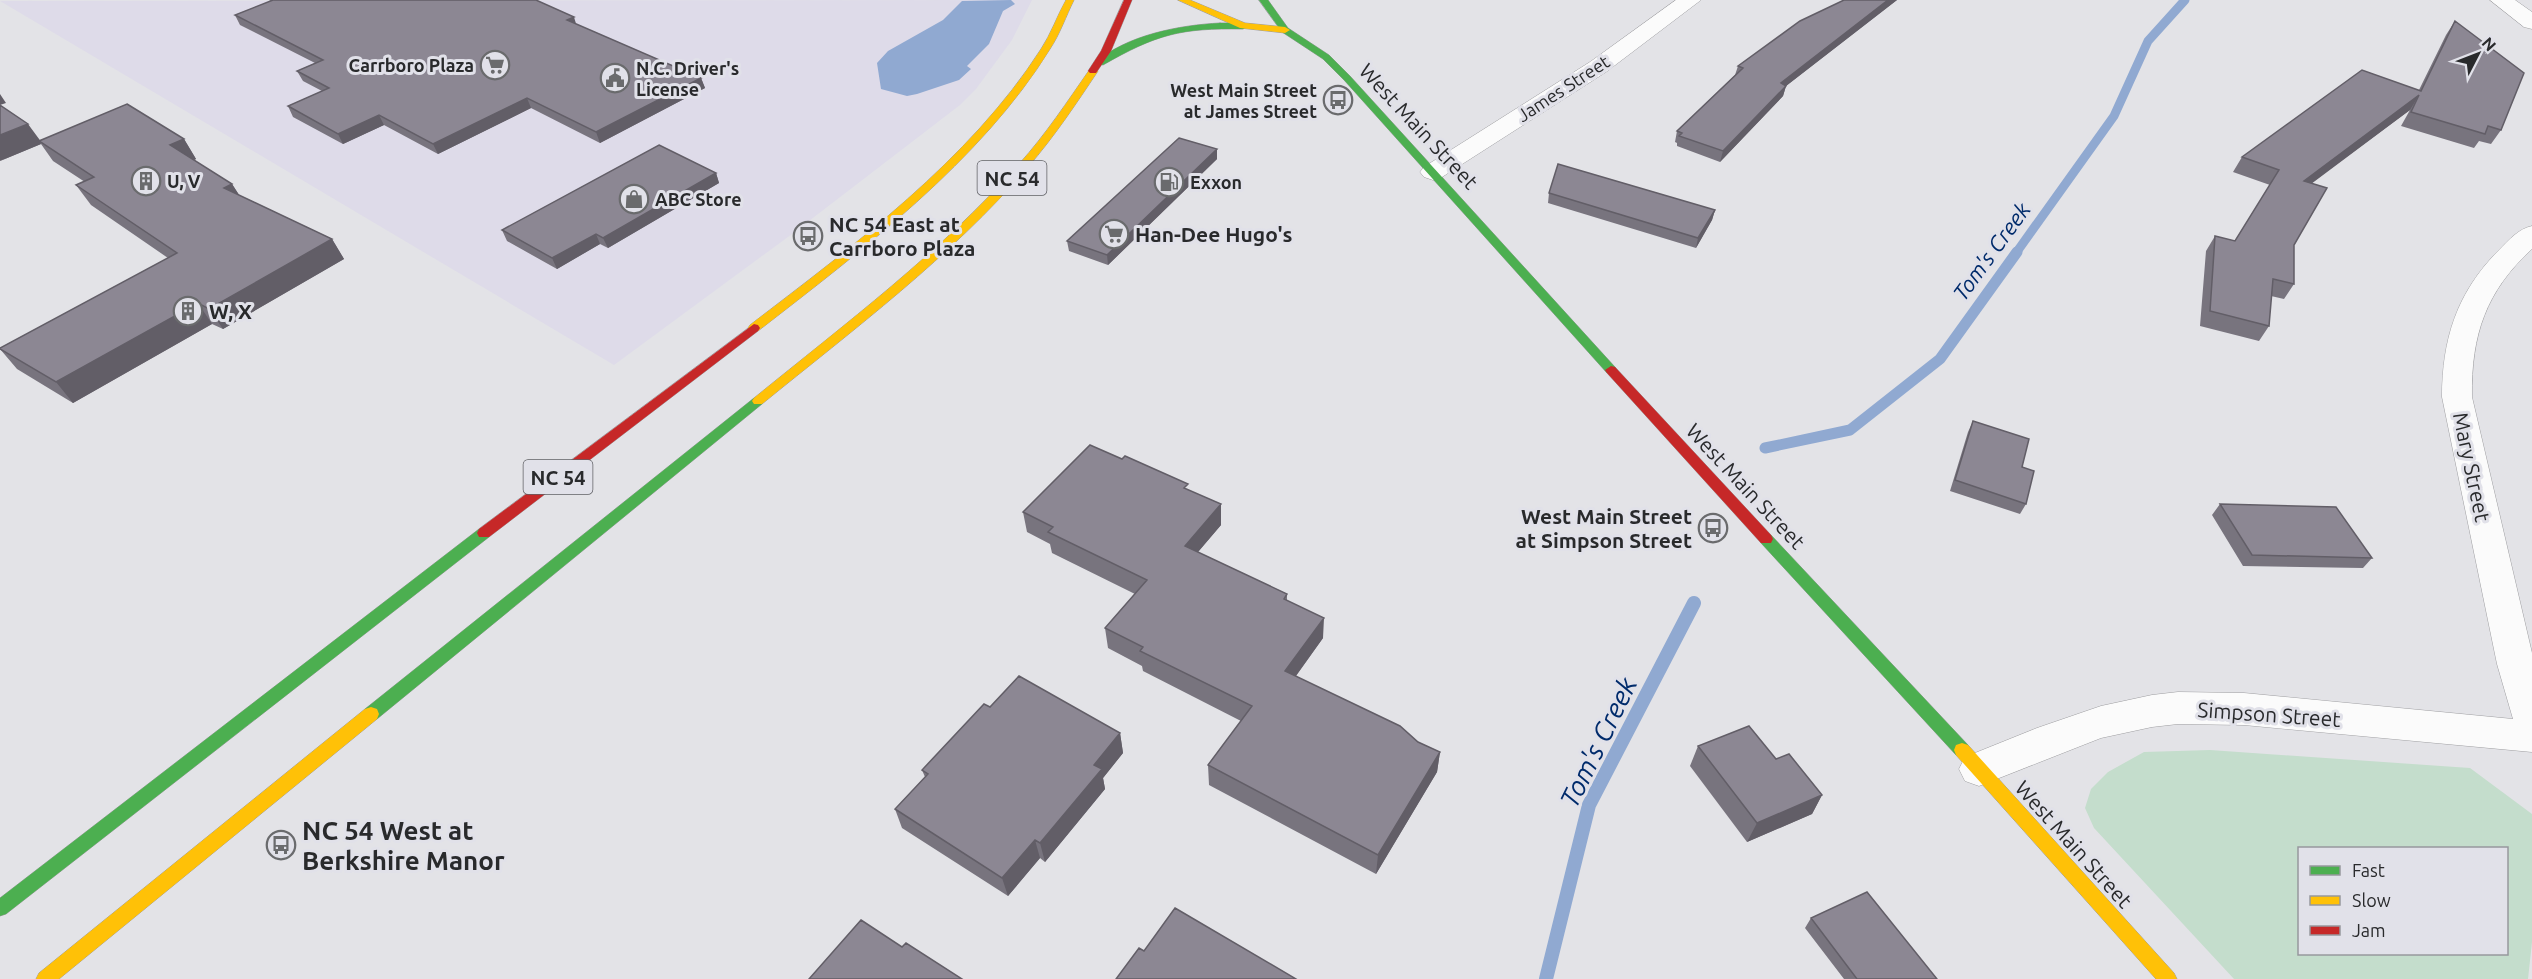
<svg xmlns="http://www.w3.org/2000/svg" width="2532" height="979" font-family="Ubuntu,sans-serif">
<rect width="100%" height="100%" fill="#e3e3e7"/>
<path fill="#dedbe9" d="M1032,0L1012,40L976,89L960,105L792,234L614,365L0,1Z"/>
<path fill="#c4ddcc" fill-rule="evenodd" d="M2210,750L2470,768L2532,814V942L2528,979H2234L2094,828L2085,808L2091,789L2108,772L2144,752ZM2300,848H2506V954H2300Z"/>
<path fill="#90a9d1" d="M1011,0L1015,4L1003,11L989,44L967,66L971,69L959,80L917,94L907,96L881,89L877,63L888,51L943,20L962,1Z"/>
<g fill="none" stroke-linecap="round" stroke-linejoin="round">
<path stroke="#90a9d1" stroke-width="9" d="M2016,253L2114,116L2148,41L2185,0"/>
<path stroke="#90a9d1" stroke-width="11" d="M1765,448L1850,430L1940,359L2017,252"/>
<path stroke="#90a9d1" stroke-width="14" d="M1546,979L1589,805L1694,603"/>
<g stroke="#9e9ea1" stroke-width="1">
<path id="street" d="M1676,0H1701L1606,72L1442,177L1433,180L1424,177L1420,172L1424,167L1590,62Z
M2490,0H2515L2532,12V29L2524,27Z
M2532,226V249C2486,291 2471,335 2472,397L2532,653V752L2244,725L2178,724L2152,727L2101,738L1979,786L1965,781L1959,769L1965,757L2037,728L2101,706L2152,695L2178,692L2244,693L2513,719L2497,664L2442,397C2442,339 2457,292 2499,250C2509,240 2518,229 2532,226Z"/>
</g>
<g stroke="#9e9ea1" stroke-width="1">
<path id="fast" d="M1259,0H1268L1288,28L1329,55L1350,76L1615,367L1617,370L1615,373H1607L1344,80L1323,59L1282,32Z
M1220,23H1243L1248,26L1243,29C1181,28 1157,34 1103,65L1095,63C1126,35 1180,25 1220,23Z
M758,397L764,401L762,404L377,719L371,721L365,719L363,714L365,709L754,398Z
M484,528L489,529L491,533L489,537L6,914L0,916V898L479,529Z
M1766,534L1771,535L1968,745L1970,750L1968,755L1962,757L1956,755L1761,543L1759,539L1761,535Z"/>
</g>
<g stroke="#9e9ea1" stroke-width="1">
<path id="slow" d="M1066,0H1074C1066,16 1060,34 1050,49C981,161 861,251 758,331H750L748,328L750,325C853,246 970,160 1041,49C1051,34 1057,16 1066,0Z
M1178,0H1190L1245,23L1285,27L1290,30L1285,33L1240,28Z
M1090,69L1098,71C1076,104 1054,137 1028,167C951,257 854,329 762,404H754L752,401L754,398C845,324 941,252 1019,164C1046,134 1067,102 1090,69Z
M371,707L377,709L379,714L377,719L59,979H36L39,973L365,709Z
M1962,743L1968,745L2174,973L2177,979H2156L1956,755L1954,750L1956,745Z"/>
</g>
<g stroke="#9e9ea1" stroke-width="1">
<path id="jam" d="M1124,0H1132L1111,51L1096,73H1090L1088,71L1101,51Z
M754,324L758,325L760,328L758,331L489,537H479L477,533L479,529Z
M1611,366L1615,367L1771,535L1773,539L1771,543H1761L1607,373L1605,370Z"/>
</g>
<use href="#street" fill="#fbfbfb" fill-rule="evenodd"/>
<use href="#fast" fill="#4caf50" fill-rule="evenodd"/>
<use href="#slow" fill="#ffc107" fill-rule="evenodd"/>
<use href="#jam" fill="#c62828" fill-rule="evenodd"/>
</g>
<path fill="#78747e" d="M269,0H536L576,24L701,78L705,88L600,143L531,108L438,154L384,125L343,144L293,117L288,106L322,91L303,81L297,71L315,63L240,25L235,15L271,1Z
M1844,0H1897L1786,86L1783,96L1720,162L1677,146V143L1675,142L1677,131L1735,75L1738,66Z
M2455,21L2501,130L2491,144L2479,141L2474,148L2401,126L2410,110L2311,183L2294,245V284L2284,299L2271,296L2269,326L2259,341L2200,326L2206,251L2215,236L2235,241L2270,185L2233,172L2242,157L2419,90L2446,35Z
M184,139L196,159L194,160L232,184L239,195L332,239L344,259L223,329L212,324L73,403L17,369L0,349L168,258L91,205L76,185L85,182L53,161L41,144L0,161L40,140Z
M1217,149V159L1108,265L1069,251L1067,241Z
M716,173L719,183L608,248L600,244L557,269L507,241L502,230Z
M1549,193L1715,210L1712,220L1696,248L1548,203Z
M1973,421L2022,467L2026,504L2020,514L1950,491L1968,432Z
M1188,490L1221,504V525L1198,552L1287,594V600L1323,638L1296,676L1418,742L1440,752L1437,772L1376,874L1209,785L1208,765L1241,721L1143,671L1142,666L1108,648L1105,628L1135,594L1052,553L1050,544L1027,532L1023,512Z
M2220,504L2372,558L2363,568L2243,566L2212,515Z
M990,707L1120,733L1123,753L1103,778L1105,789L1045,862L1040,858L1008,896L902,828L895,809L925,777L922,770Z
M1698,746L1776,759L1822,795L1812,814L1747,842L1690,766Z
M1811,918L1937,979H1844L1805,928Z"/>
<path fill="#625e67" d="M1888,0H1897L1786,86L1783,96L1720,162L1723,151L1781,83Z
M574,17L577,27L567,20Z
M701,78L705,88L600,143L596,132Z
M0,94L6,103L0,105Z
M2419,95L2410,110L2295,196L2304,181Z
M527,98L531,108L438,154L433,144Z
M379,115L384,125L343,144L338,134Z
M28,124L42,143L39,141L41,144L0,161V135Z
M184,139L196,159L183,165L170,145Z
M1217,149V159L1108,265L1107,255Z
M716,173L719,183L608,248L603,238Z
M232,184L245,204L224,188Z
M1715,210L1712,220L1696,248L1698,238Z
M596,234L600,244L557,269L552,258Z
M332,239L344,259L223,329L209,309Z
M198,303L212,324L73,403L56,382Z
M1221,504V525L1186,566L1185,546Z
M1324,618L1323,638L1285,691V671Z
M1120,733L1123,753L1103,778L1105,789L1045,862L1040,843L1094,765Z
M1440,752L1437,772L1376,874L1378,855Z
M1822,795L1812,814L1747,842L1757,823Z
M1035,840L1040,858L1008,896L1002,878Z"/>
<path fill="#8c8793" stroke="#625e67" stroke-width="1.5" d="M273,0H536L574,17L567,20L701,78L596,132L527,98L433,144L379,115L338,134L288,106L329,88L297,71L323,60L235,15Z
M1844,0H1888L1781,83L1786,86L1723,151L1679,136L1682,133L1677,131L1743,68L1738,66L1800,21Z
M2455,21L2524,73L2501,130L2488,126L2485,134L2411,112L2419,95L2304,181L2327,188L2294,245V284L2273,279L2269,326L2210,311L2215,236L2235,241L2279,170L2242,157L2362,70L2421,91Z
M127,104L184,139L170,145L232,184L224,188L332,239L209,309L198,303L56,382L0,349V348L177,253L76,185L94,177L39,141Z
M0,105L28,124L0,135Z
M1179,138L1217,149L1107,255L1067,241Z
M659,145L716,173L603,238L596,234L552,258L502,230Z
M1558,164L1715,210L1698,238L1549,193Z
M1973,421L2029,439L2022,467L2034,471L2026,504L1955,480Z
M1090,445L1122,459L1125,456L1188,484L1184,488L1221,504L1185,546L1287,594L1284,599L1324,618L1285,671L1400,726L1418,742L1440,752L1378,855L1208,765L1252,706L1140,651L1143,647L1105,628L1147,580L1048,532L1053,527L1023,512Z
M2220,504L2336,507L2372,558L2252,555Z
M1019,676L1120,733L1094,765L1102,769L1040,843L1035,840L1002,878L895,809L928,774L922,770L984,704L990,707Z
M1749,726L1776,759L1789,754L1822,795L1757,823L1698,746Z
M1867,892L1937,979H1857L1811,918Z
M1175,908L1296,979H1116L1139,948L1144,951Z
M861,920L902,947L906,943L962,979H809Z"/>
<defs>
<g id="supermarket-ring" transform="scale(1.5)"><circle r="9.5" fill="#e1e1e9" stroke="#6a6b6d" stroke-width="1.5"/><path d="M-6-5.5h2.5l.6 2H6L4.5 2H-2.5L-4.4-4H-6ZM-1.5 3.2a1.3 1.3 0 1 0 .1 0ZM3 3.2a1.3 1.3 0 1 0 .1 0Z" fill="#6a6b6d"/></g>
<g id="civic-ring" transform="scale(1.5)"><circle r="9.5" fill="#e1e1e9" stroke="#6a6b6d" stroke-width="1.5"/><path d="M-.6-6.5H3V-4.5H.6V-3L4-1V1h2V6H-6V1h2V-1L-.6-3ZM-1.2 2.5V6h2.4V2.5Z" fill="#6a6b6d"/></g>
<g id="bus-ring" transform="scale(1.5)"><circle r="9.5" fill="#e1e1e9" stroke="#6a6b6d" stroke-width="1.5"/><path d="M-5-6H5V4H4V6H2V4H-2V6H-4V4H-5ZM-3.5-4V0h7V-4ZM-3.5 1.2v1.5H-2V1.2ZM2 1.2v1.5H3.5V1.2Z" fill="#6a6b6d"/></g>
<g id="building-ring" transform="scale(1.5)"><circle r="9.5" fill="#e1e1e9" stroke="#6a6b6d" stroke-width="1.5"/><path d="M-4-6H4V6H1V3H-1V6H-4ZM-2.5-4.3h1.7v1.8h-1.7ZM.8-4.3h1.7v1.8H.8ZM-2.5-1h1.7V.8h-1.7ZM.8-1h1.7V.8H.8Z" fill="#6a6b6d"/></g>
<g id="fuel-ring" transform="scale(1.5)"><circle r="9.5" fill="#e1e1e9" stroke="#6a6b6d" stroke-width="1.5"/><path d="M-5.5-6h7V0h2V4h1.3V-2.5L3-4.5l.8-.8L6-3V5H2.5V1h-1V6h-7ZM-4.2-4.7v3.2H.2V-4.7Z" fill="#6a6b6d"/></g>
<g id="shop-ring" transform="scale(1.5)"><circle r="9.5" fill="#e1e1e9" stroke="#6a6b6d" stroke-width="1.5"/><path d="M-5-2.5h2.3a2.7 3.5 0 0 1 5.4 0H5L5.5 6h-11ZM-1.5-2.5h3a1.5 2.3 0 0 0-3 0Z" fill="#6a6b6d"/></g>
</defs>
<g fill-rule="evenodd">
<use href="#supermarket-ring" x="495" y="65"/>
<use href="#civic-ring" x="615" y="78"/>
<use href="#bus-ring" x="1338" y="100"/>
<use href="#building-ring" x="146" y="181"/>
<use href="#fuel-ring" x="1169" y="182"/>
<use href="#shop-ring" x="634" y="199"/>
<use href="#supermarket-ring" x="1114" y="234"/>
<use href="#bus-ring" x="808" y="236"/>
<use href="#building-ring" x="188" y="311"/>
<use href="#bus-ring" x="1713" y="528"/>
<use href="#bus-ring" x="281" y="845"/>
</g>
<g text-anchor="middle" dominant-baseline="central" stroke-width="6" stroke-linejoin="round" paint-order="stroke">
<g font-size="18" font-weight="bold" fill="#292a2c" stroke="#e1e1e9" text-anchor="start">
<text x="474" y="65" text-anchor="end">Carrboro Plaza</text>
<text x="636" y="68">N.C. Driver's<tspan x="636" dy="21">License</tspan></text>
<text x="1317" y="90" text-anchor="end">West Main Street<tspan x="1317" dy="21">at James Street</tspan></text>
<text x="167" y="181">U, V</text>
<text x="1190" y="182">Exxon</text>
<text x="655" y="199">ABC Store</text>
</g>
<g font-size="18" fill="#292a2c" stroke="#e1e1e9">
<text transform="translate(1563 88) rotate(-33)">James Street</text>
</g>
<g fill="#e1e1e9" stroke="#606165" stroke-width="1.5">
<rect x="977.5" y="161" width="69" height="34" rx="4.5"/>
<rect x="523.5" y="460" width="69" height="34" rx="4.5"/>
</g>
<g font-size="20" font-weight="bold" fill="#292a2c">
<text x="1012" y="178">NC 54</text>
<text x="558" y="477">NC 54</text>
</g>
<g font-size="21" fill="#292a2c" stroke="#e1e1e9">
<text transform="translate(1419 126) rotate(47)">West Main Street</text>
<text transform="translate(2472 467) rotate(78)">Mary Street</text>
<text transform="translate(1746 486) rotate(47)">West Main Street</text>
<text transform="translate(2269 714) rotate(4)">Simpson Street</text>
<text transform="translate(2074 844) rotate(48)">West Main Street</text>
</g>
<g font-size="21" font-weight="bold" fill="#292a2c" stroke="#e1e1e9" text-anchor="start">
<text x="829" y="224">NC 54 East at<tspan x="829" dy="24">Carrboro Plaza</tspan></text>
<text x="1135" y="234">Han-Dee Hugo's</text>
<text x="209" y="311">W, X</text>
<text x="1692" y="516" text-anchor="end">West Main Street<tspan x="1692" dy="24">at Simpson Street</tspan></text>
</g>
<g font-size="22" font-style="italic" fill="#002b6b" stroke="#e1e1e9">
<text transform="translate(1991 251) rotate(-54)">Tom's Creek</text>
</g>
<g font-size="26" font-weight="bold" fill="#292a2c" stroke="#e1e1e9" text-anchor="start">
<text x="302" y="830">NC 54 West at<tspan x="302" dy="30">Berkshire Manor</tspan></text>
</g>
<g font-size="27" font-style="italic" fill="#002b6b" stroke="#e1e1e9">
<text transform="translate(1598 742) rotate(-64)">Tom's Creek</text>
</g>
</g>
<rect x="2298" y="847" width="210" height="108" fill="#e1e1e9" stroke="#97989d" stroke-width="1.5"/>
<rect x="2310" y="866" width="30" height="9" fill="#4caf50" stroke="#97989d" stroke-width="1.5"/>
<text x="2352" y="877" font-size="18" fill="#292a2c">Fast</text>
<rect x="2310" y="896" width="30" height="9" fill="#ffc107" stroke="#97989d" stroke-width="1.5"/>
<text x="2352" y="907" font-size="18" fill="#292a2c">Slow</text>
<rect x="2310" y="926" width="30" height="9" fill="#c62828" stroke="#97989d" stroke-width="1.5"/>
<text x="2352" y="937" font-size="18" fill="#292a2c">Jam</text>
<g transform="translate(2478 54) rotate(48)" stroke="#e1e1e9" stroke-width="4.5" paint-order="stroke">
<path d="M0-4.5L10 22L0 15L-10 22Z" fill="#292a2c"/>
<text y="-9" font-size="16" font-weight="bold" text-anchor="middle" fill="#292a2c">N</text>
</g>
</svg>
